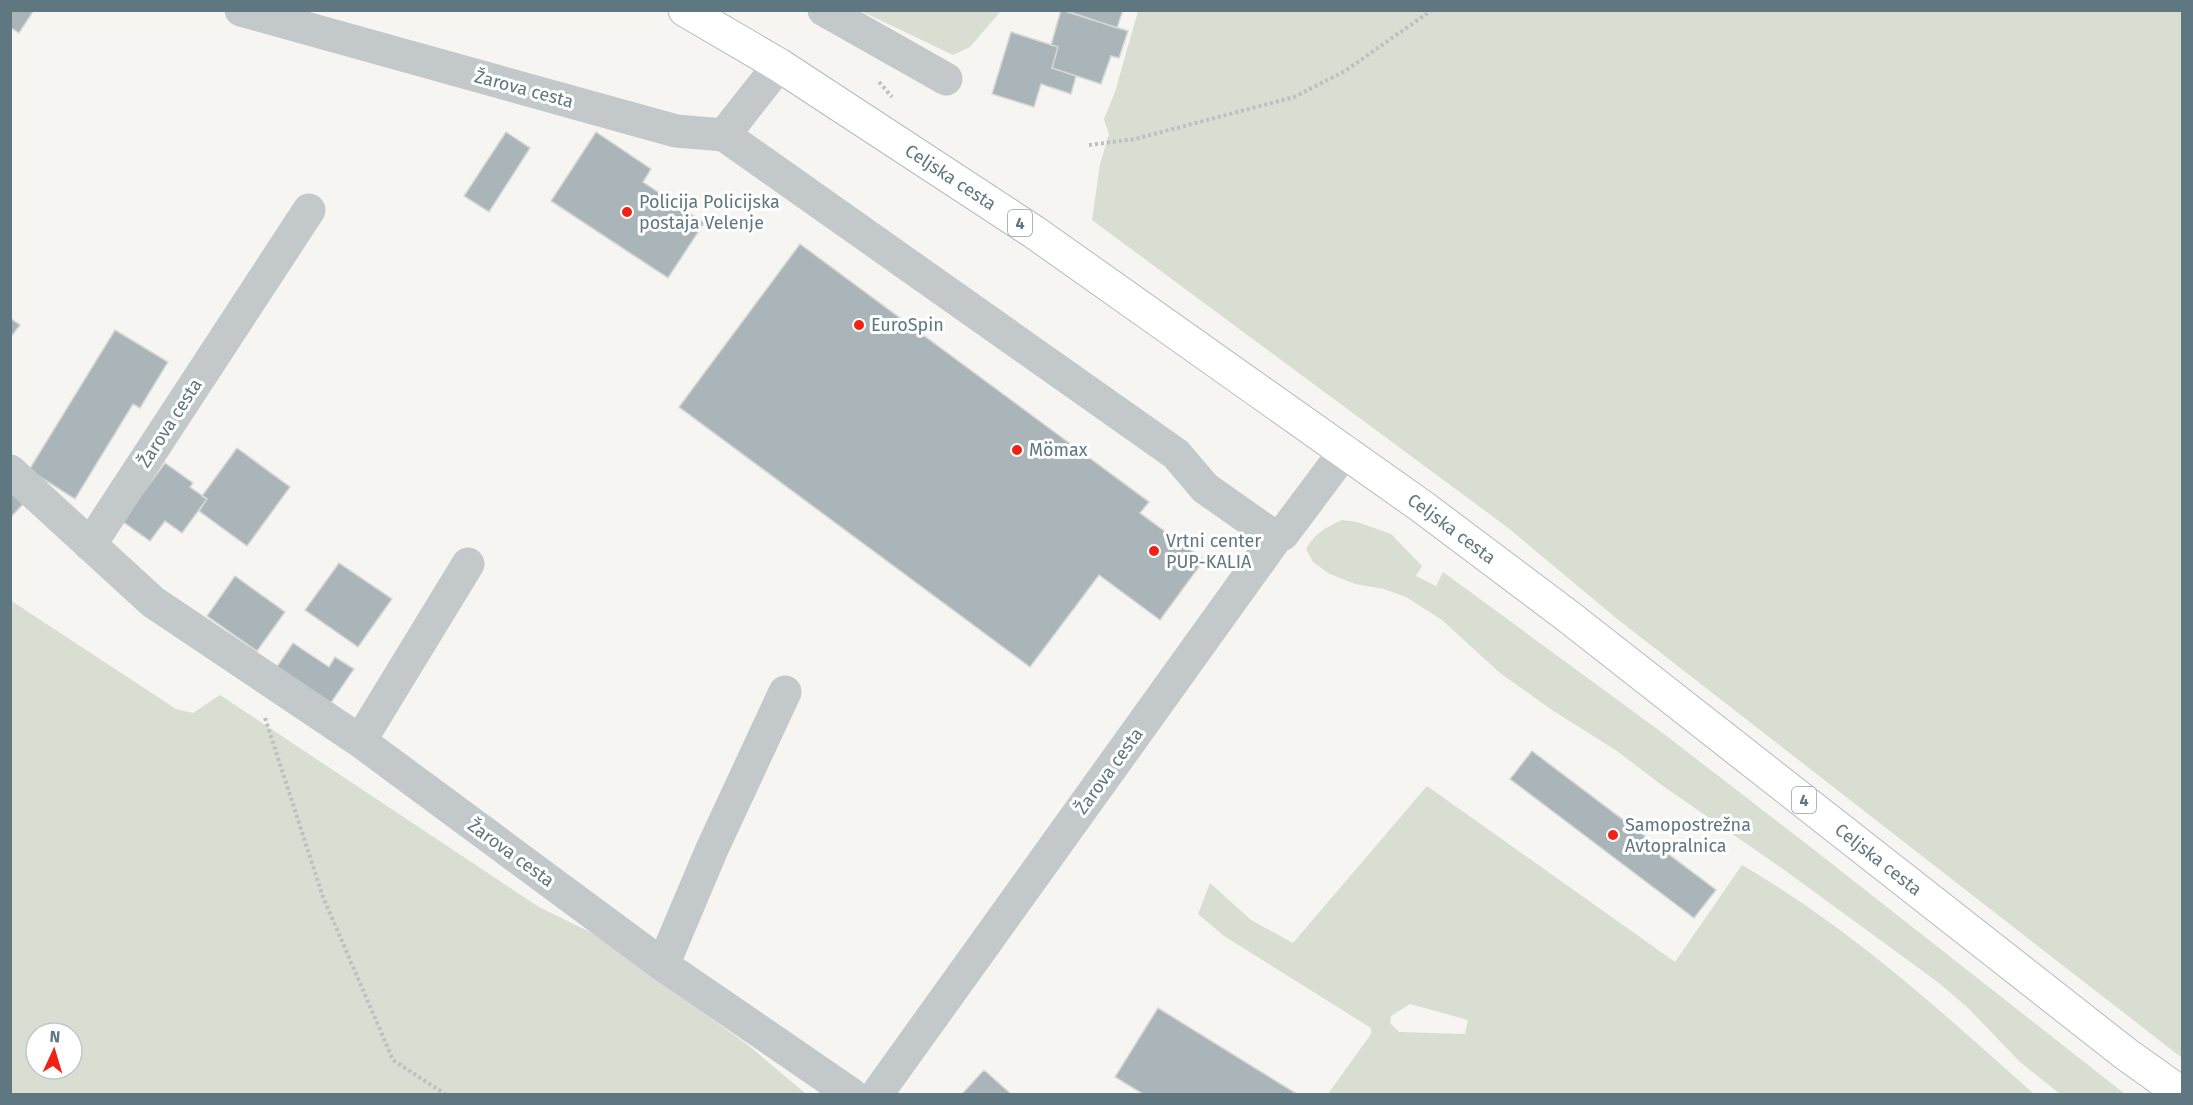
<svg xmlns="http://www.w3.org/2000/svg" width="2193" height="1105" font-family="'Fira Sans',sans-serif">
<rect width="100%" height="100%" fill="#f6f5f1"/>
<path fill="#d8ded2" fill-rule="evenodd" d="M861,11H1001L970,47L953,55Z
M1138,11H2182V1058L1616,618L1507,527L1092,220L1100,164L1109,134L1104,119L1115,92Z
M1342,520L1357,522L1391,534L1422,566L1416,576L1436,586L1443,572L1664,734L1813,849L2125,1094H2060L2020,1062L1968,1008L1939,983L1783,869L1663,786L1617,751L1552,710L1500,673L1442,620L1406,597L1384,589L1355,584L1328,573L1313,562L1306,549C1314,534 1326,527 1342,520Z
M10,600L176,709L193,713L220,695L539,907L594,934L748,1045L806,1094H11ZM36,1033H72V1069H36Z
M1427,786L1675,962L1742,865C1849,927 1942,1012 2034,1094H1328L1371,1034V1028L1224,936L1198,914L1210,883L1251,920L1293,943ZM1410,1004L1468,1020L1465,1034L1399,1032L1390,1023L1391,1016Z"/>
<path fill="#a9b5b8" stroke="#d7d7d4" stroke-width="1.5" d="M10,10H34L19,33L10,27Z
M1061,10L1128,31L1119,58L1111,56L1101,84L1052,68L1058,47L1051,45Z
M1064,10H1123L1117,28Z
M1011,32L1058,47L1052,68L1076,76L1071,94L1041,84L1034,107L992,94Z
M506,132L530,148L489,212L464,196Z
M596,132L651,169L643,182L704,223L668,278L551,201Z
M800,244L1149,502L1140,513L1204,560L1160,620L1099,575L1030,667L679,407Z
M10,318L20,325L10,338Z
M115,330L168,362L140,408L133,404L75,499L29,470Z
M237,448L290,487L247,546L199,511L207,499L202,496Z
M165,463L193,483L190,487L207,499L182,533L165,521L150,541L122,521Z
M10,490L25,502L10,518Z
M339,563L392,599L358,647L305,610Z
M235,576L285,612L257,651L207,616Z
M293,643L329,667L335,657L354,669L330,704L276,668Z
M1532,751L1716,890L1694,918L1510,779Z
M1158,1008L1297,1094H1143L1115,1077Z
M984,1070L1011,1094H962Z"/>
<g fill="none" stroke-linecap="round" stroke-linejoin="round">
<g stroke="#b3babd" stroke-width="35">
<g id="major">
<path id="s1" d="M685,10L779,65L1034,232L1424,508L1569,617L2126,1054L2182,1094"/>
</g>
</g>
<path stroke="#bcc0c1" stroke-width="4" stroke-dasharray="3 3" stroke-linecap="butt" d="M879,82L892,97
M1089,145L1135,139L1294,97L1345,71L1432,10
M265,718L323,897L393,1060L445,1094"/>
<path stroke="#c3c8cb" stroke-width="33" d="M241,10L676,131L724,135L779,65
M824,10L946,79
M724,135L1176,454L1205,488L1276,538
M10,471L153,602L360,741L663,965L851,1094
M90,545L309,210
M360,741L468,564
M663,965L712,849L785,692
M877,1094L1276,538L1283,534L1345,451"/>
<use href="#major" stroke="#fff" stroke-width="33"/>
</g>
<g fill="#f32014" stroke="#fff" stroke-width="2">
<circle cx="627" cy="212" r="6"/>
<circle cx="859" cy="325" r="6"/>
<circle cx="1017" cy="450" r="6"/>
<circle cx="1154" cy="551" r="6"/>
<circle cx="1613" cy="835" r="6"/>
</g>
<g text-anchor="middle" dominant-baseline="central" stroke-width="6" stroke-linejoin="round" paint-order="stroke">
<g fill="#fff" stroke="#8ea0a6" stroke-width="1.5">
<rect x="1008" y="210" width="24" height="26" rx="4.5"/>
<rect x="1792" y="787" width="24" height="26" rx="4.5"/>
</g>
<g font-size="16" font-weight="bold" fill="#5e7780">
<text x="1020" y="223">4</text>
<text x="1804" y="800">4</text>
</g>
<g font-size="18" fill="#5e7780" stroke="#fff">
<text transform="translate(524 89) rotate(15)">Žarova cesta</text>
<text stroke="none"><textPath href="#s1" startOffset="314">Celjska cesta</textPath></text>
<text transform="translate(170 423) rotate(-57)">Žarova cesta</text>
<text stroke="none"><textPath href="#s1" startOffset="926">Celjska cesta</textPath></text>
<text transform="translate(1109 771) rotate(-54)">Žarova cesta</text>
<text transform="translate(511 853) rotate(36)">Žarova cesta</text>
<text stroke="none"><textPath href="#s1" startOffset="1466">Celjska cesta</textPath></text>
</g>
<g font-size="18" fill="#5e7780" stroke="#fff" text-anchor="start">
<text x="639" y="202">Policija Policijska<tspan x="639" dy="21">postaja Velenje</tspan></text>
<text x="871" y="325">EuroSpin</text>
<text x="1029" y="450">Mömax</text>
<text x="1166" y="541">Vrtni center<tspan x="1166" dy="21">PUP-KALIA</tspan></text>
<text x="1625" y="825">Samopostrežna<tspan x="1625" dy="21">Avtopralnica</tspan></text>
</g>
</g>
<rect width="2193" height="1105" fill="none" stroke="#5e7780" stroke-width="24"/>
<g transform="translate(54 1051) rotate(4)"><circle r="28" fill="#ffffff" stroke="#bfc9cc" stroke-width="1.5"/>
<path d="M0-4.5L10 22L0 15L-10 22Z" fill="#f32014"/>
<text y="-9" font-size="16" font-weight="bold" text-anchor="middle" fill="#5e7780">N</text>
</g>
</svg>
